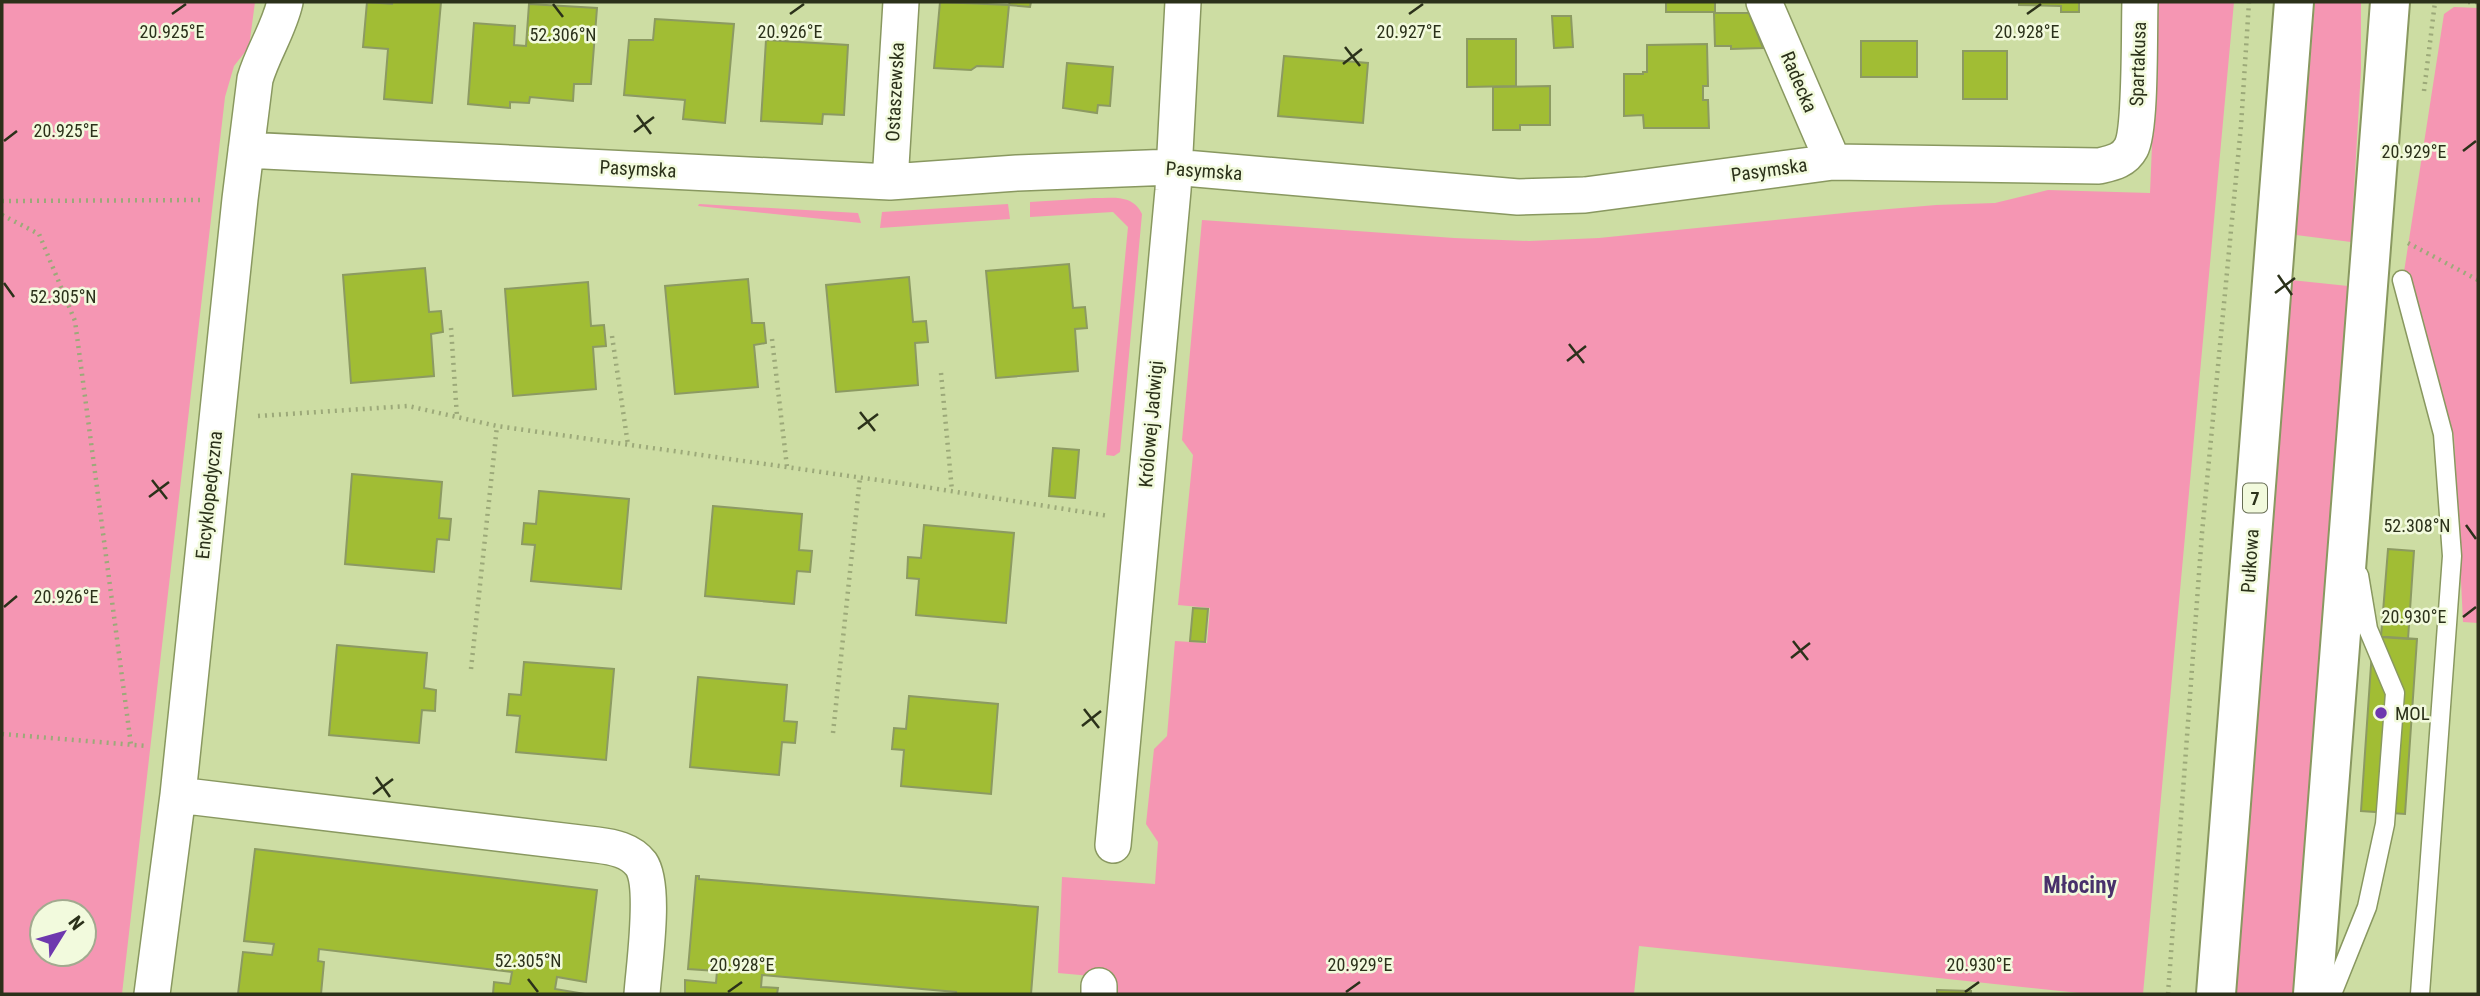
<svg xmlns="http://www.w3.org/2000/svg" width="2480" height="996" font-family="'Roboto Condensed',sans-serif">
<rect width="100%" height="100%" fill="#cddda3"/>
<path fill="#f596b3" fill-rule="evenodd" d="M2,2H255L249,47L234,66L225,97L122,994H2ZM42,912H84V954H42Z
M2158,2H2234L2143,994H2089L1639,946L1634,994H1112L1113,978L1058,973L1062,877L1155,884L1158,842L1146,824L1154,749L1167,736L1175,641L1207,643L1210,608L1178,605L1193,455L1182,440L1202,220L1454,238L1529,241L1599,238L1854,212L1936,205L1995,203L2048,190L2150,193Z
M2315,2H2361V70L2351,242L2296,235Z
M2454,7L2478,8V623L2463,622L2454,437L2433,359L2404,272L2444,14Z
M1094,198C1113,198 1133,194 1142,214L1120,452L1114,456L1106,455L1128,227L1113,212L1030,217V202Z
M699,204L858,213L861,223L698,206Z
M1008,204L1010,219L880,228L882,212Z
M2291,280L2348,286L2293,994H2236Z"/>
<path fill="#a1bd34" stroke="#8c9a62" stroke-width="2" d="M367,2L392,4V2H441L432,103L384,99L388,49L363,47Z
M940,2L1009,5L1003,67L977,66L971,70L934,68Z
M1010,2H1031L1030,7L1009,5Z
M1666,2H1715V12H1666Z
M2019,2H2079V12H2061V6L2019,5Z
M529,4L597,8L591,84H574L573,101L530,97L529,103L510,102V108L468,104L474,23L515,26L514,45L526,46Z
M1714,13H1749L1763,48L1731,49V46H1715Z
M1552,16H1571L1573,47L1554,48Z
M655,19L734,24L725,123L683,119L685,100L624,95L629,40H653Z
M1467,39H1516V86L1467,87Z
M766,40L848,45L844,115L823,114L822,124L761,121Z
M1861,41H1917V77H1861Z
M1707,44L1708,86H1703V100H1708L1709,128H1644L1643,115L1624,116V74H1643V72H1647V45Z
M1963,51H2007V99H1963Z
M1284,56L1368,63L1363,123L1278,116Z
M1067,63L1113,67L1110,106L1098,105L1097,113L1063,108Z
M1550,86V125H1520V130H1493V87Z
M1069,264L1073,308L1085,307L1087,328L1075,329L1078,371L996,378L986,271Z
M425,268L429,312L441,311L443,332L431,334L434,376L351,383L343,275Z
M909,277L913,322L926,321L928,342L915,343L918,385L836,392L826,285Z
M748,279L752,323H764L766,343L754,345L758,387L675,394L665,286Z
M588,282L591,326L604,325L606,346L593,347L596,389L513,396L505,289Z
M1053,448L1079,450L1075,498L1049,496Z
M352,474L442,482L439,518L451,519L449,540L437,539L434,572L345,564Z
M539,491L629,499L621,589L531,581L535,545L522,544L524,523L536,524Z
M713,506L802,514L799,550L812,551L810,572L797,571L794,604L705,596Z
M924,525L1014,533L1006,623L916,615L919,579L907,578L908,557L921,558Z
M2388,549L2414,551L2408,639L2381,637Z
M1193,608L1208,609L1205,642L1190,641Z
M2373,636L2417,639L2405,814L2361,811Z
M337,645L427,653L424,688L436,690L435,711L422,710L419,743L329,735Z
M524,662L614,669L606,760L516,752L520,716L507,715L509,694L521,695Z
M698,677L787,685L784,721L797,722L795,743L782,742L779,775L690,767Z
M909,696L998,704L991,794L901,786L904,750L892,749L894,728L906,729Z
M255,849L597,890L586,982L557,977L555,989L585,994H493L494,982L510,984L512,972L319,949L318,961L324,962L321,994H238L243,952L272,955L274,944L244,941Z
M696,876H699V879L1038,907L1031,994H956V992L762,975L761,987L778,988L777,994H685V980L716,983L717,971L688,969Z
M1937,990L1971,991V994H1937Z"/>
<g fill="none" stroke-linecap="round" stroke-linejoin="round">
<g stroke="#899860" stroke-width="21">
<path id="service" d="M2402,280L2443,434L2452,556L2420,994
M2332,994L2367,907L2385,824L2395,693L2368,629L2359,575"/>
</g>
<g stroke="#899860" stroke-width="38">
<path id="minor" d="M1764,2L1833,162
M246,150L890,182L1017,173L1173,167L1518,197L1585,195L1833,162L2099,166C2112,163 2124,161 2131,148C2141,130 2139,29 2140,2
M890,182L901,2
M178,795L597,845C613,847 630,850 641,864C656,886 644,965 642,994
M1113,845L1173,190L1183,2
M152,994L178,795L240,199L255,79C263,52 279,29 285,2
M1099,994V986"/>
</g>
<g stroke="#899860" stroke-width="42">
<path id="trunk" d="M2216,994L2294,2
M2313,994L2390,2"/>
</g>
<path stroke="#9ca979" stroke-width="4.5" stroke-dasharray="2 5" stroke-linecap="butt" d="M2468,2H2478
M2424,91L2435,2
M2,201L204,200
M2,215L39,234L75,321L131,745
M2408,243L2478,280
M451,328L457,417
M612,336L628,445
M772,339L787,467
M941,373L952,491
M258,416L408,406L497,426L906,484L1109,516
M471,669L497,426
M833,733L860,477
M2,734L147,746
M2168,994L2202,533L2241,126L2249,2"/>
<use href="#service" stroke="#fff" stroke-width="18"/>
<use href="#minor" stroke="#fff" stroke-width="35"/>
<use href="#trunk" stroke="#fff" stroke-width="38"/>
</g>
<path fill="none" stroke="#2b311a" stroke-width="2.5" d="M553,4L563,17M172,14L186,4M790,14L804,4M1409,14L1423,4M2027,14L2041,4M1345,47L1360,66M1343,64L1362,49M637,115L651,134M634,132L654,117M4,141L17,131M2463,151L2476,141M2278,275L2292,295M4,283L14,297M2275,293L2295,278M1569,344L1584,363M1567,361L1586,346M860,412L875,431M858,429L878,414M152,480L167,499M149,497L169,482M2466,525L2476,539M4,607L17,596M2463,617L2476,607M1793,641L1808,660M1791,658L1810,643M1084,709L1099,728M1082,726L1101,711M376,777L390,797M373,794L393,779M528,979L538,992M728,992L742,982M1346,992L1360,982M1965,992L1979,982"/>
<circle fill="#6e38ae" stroke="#f2fadd" stroke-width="2.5" cx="2381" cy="713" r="7"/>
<g text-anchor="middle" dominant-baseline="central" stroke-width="5" stroke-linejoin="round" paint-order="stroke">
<rect fill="#f2fadd" stroke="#676d54" stroke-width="2" x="2243" y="483.5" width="24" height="29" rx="5"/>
<g font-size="18" font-weight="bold" fill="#2b311a">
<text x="2255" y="498">7</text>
</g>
<g font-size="19" fill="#2b311a" stroke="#f2fadd">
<text transform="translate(2138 64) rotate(-88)">Spartakusa</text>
<text transform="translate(1799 82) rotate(67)">Radecka</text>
<text transform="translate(895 92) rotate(-87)">Ostaszewska</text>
<text transform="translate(638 169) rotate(3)">Pasymska</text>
<text transform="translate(1769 170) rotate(-8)">Pasymska</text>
<text transform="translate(1204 171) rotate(4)">Pasymska</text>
<text transform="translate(1151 424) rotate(-85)">Królowej Jadwigi</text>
<text transform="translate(209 495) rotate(-84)">Encyklopedyczna</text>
<text transform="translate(2250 561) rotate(-86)">Pułkowa</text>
</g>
<g font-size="19" fill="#2b311a" stroke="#f2fadd" text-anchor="start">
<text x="2395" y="713">MOL</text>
</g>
<g font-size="23" font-weight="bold" fill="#48306b" stroke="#f2fadd">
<text x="2080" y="885">Młociny</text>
</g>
</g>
<g font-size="18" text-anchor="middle" fill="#2b311a" stroke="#f2fadd" stroke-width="5" stroke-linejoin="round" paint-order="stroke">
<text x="172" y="38">20.925°E</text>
<text x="790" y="38">20.926°E</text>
<text x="1409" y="38">20.927°E</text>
<text x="2027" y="38">20.928°E</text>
<text x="563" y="41">52.306°N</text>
<text x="66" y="137">20.925°E</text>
<text x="2414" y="158">20.929°E</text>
<text x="63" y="303">52.305°N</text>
<text x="2417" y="532">52.308°N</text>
<text x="66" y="603">20.926°E</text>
<text x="2414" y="623">20.930°E</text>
<text x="528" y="967">52.305°N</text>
<text x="742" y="971">20.928°E</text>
<text x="1360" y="971">20.929°E</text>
<text x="1979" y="971">20.930°E</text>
</g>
<rect width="2480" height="996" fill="none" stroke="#2b311a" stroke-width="7"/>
<g transform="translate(63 933) rotate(53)"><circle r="33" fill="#f2fadd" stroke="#a2aa8f" stroke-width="2"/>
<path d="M0-5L12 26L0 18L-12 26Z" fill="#6e38ae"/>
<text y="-10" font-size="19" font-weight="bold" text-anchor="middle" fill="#2b311a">N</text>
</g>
</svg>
